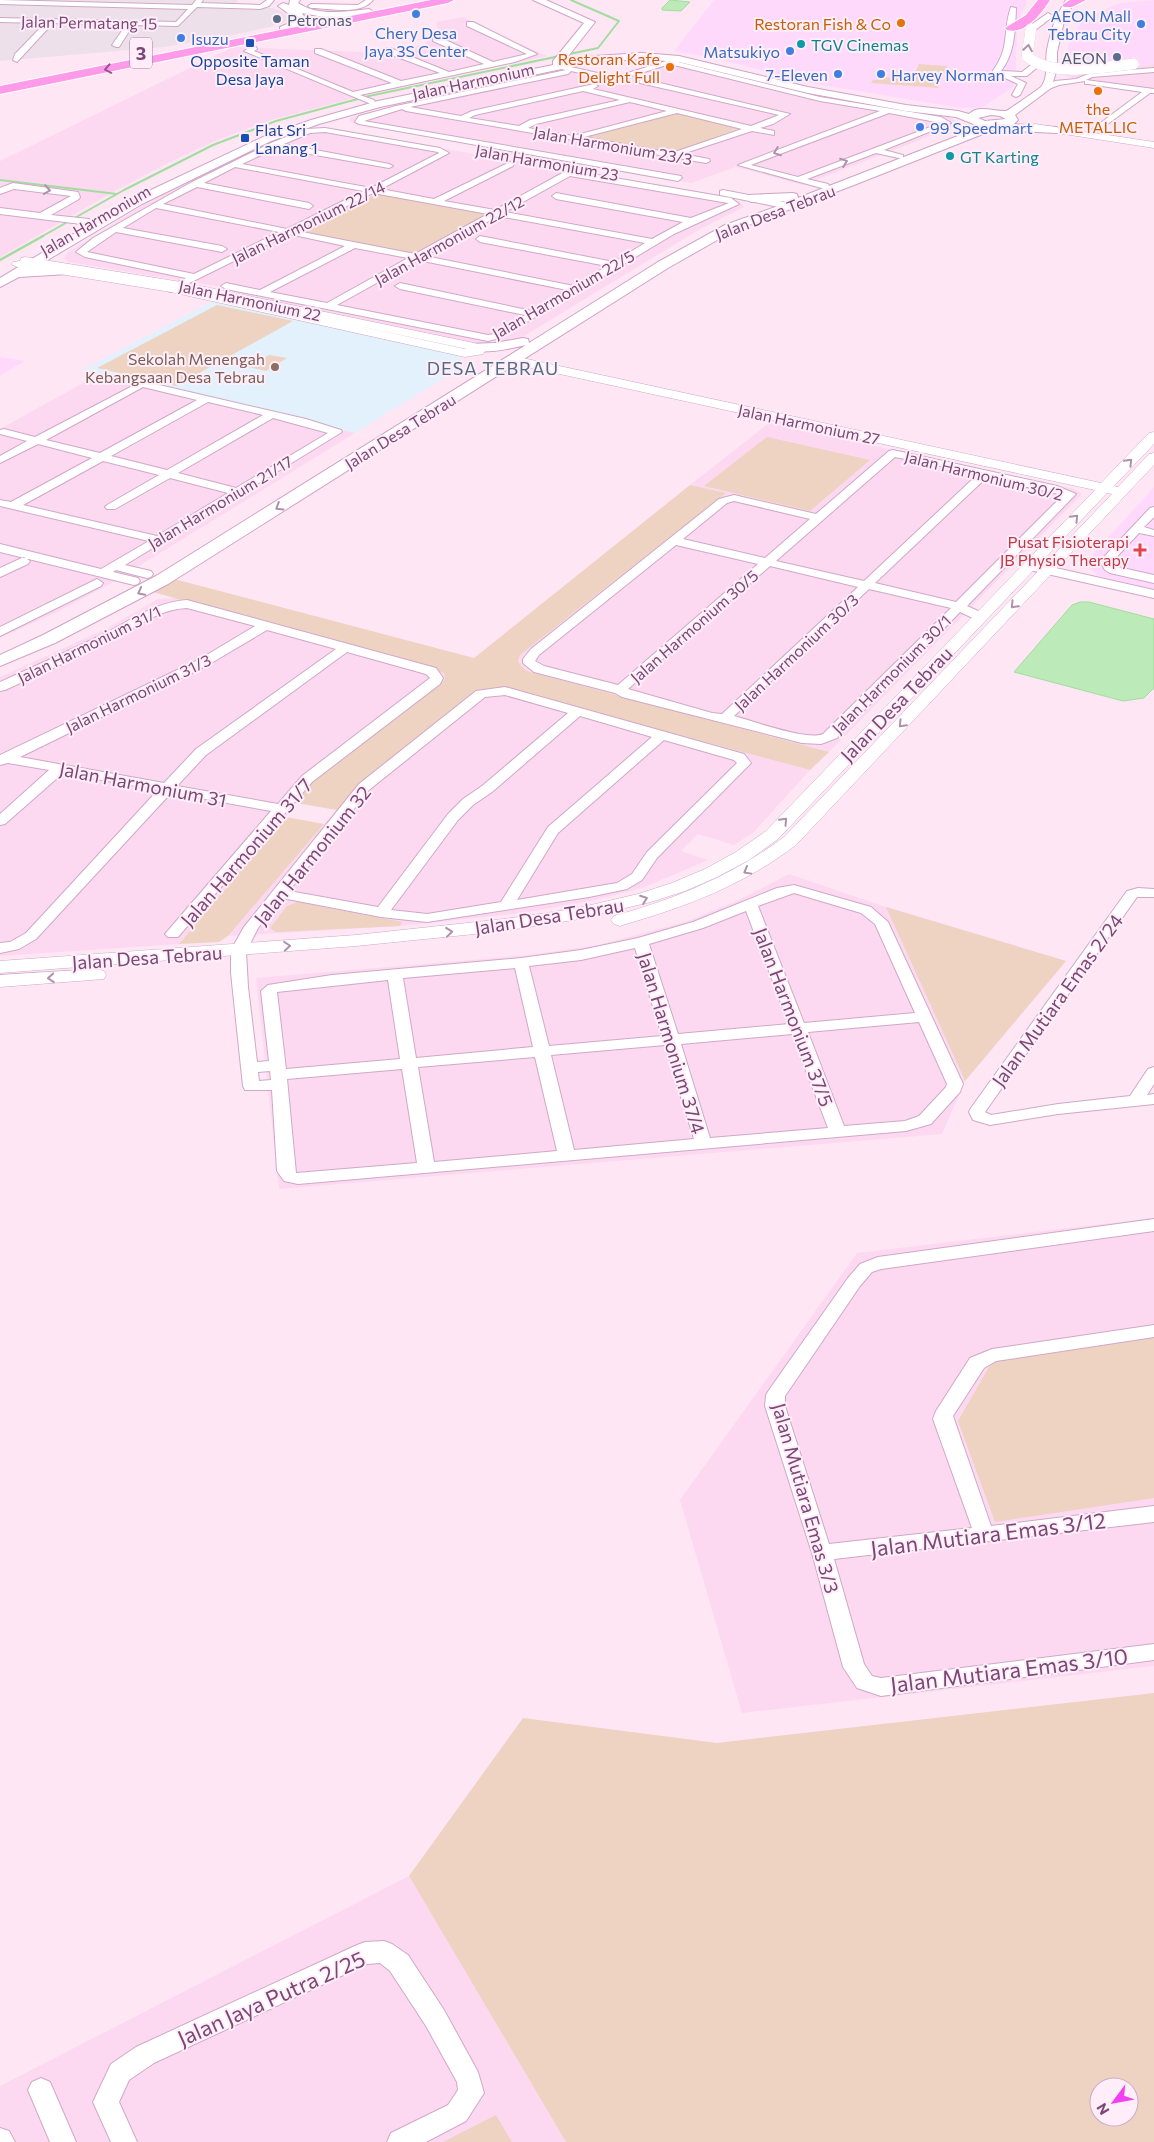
<svg xmlns="http://www.w3.org/2000/svg" width="1154" height="2142" font-family="Commissioner,sans-serif">
<rect width="100%" height="100%" fill="#fee6f5"/>
<path fill="#fcd9f0" d="M463,17L547,56L354,98L270,120L215,141L164,165L111,193L0,257V161L233,47L360,52L423,45L437,35L438,29L436,22Z
M682,63L818,96L949,117L961,124L803,185L736,167L691,183L350,122V118L363,114L564,70L616,82L665,66Z
M1154,64V90L1075,79L1064,75L1066,71Z
M314,128H322L693,191L739,201L744,207L700,229L516,341L484,345L254,297L215,286L68,262L64,258L67,253L142,206L261,146Z
M101,373L355,433L108,585L57,612L0,638V429Z
M769,423L1074,489L1082,494L829,752L527,671L521,666L518,661L520,655L726,493L690,485Z
M176,598L444,673L445,679L312,780L286,817L179,944L0,956V677L106,629L158,599Z
M500,687L810,770L753,833L734,845L698,834L681,851L708,860L645,887L591,901L522,913L400,926L228,936L357,785L480,690Z
M789,874L886,907L1066,961L965,1081L942,1134L279,1189L256,978L530,955L598,945L685,922L739,900Z
M1154,1218V1666L742,1713L680,1500L857,1253Z
M409,1876L566,2142H0V2086Z"/>
<path fill="#ffd9fc" d="M714,0H1026L1027,3L1017,22L1016,69L1012,79L1014,86L983,107L961,108L816,84L710,57L674,51Z
M1154,0V64L1099,67L1064,66L1069,43L1082,21L1119,3Z
M0,357L25,361L0,376Z
M1154,487V589L1098,576L1085,563Z"/>
<path fill="#eee0eb" d="M0,0H238L233,8H272L283,12L291,18L281,24L248,32L165,47L0,61Z"/>
<path fill="#e2f1fb" d="M213,301L458,355L465,365L355,433L84,369Z"/>
<path fill="#eed2c2" fill-rule="evenodd" d="M919,64L947,66L938,88L871,83L873,80H878L879,77L912,79Z
M675,114H682L739,128L675,152L668,153L586,138V135Z
M379,193L488,214L412,254L301,231Z
M217,305L293,321L176,386L97,368Z
M269,355L287,358L266,371L249,367Z
M767,437L870,460L810,511L704,486Z
M690,485L726,493L520,655L518,661L521,666L527,671L829,752L810,770L500,687L480,690L357,785L337,810L296,803L312,780L442,682L445,679L444,673L153,592L174,579L474,658Z
M286,817L324,824L228,936L219,942L179,944Z
M298,902L402,922L400,926L276,932L270,928L287,906Z
M886,907L1066,961L965,1081L957,1063Z
M1154,1337V1498L995,1522L958,1421L993,1360Z
M1154,1693V2142H566L409,1876L523,1718L717,1743ZM1099,2087H1129V2117H1099Z
M496,2115L512,2142H443Z"/>
<path fill="#bceab8" stroke="#a2dd9d" d="M670,0L690,2L681,11L662,10V8Z
M1080,602H1089L1154,619V688L1144,698L1123,701L1014,672L1072,605Z"/>
<g fill="none" stroke-linecap="round" stroke-linejoin="round">
<path stroke="#a2dd9d" stroke-width="2" d="M0,180L117,194
M41,237L124,190L213,145L276,121L369,96L598,48L619,21L571,0"/>
<path stroke="#a2dd9d" stroke-width="2.5" d="M0,260L43,236"/>
<g stroke="#cfa8c7" stroke-width="2">
<path id="minor" d="M0,0L192,5L196,0H203L201,3L260,5L267,0H274L269,6L260,9L197,7L178,26L133,25L119,47H116L112,45L126,25L53,23L17,62L13,60L15,54L45,23L0,22V18L176,22L188,9L0,4Z
M366,0H373C360,16 330,8 311,8L308,6L311,4L358,5Z
M1011,7L1016,8C1015,30 1015,54 1001,71L1022,72L1032,64L1039,66L1027,76H1011L1026,83L1020,95L1016,97L1012,95L1018,84L992,72C1011,47 1002,32 1011,7Z
M467,22H473L537,54L515,62L360,95L374,100L375,102L371,104L244,51L250,47H256L257,49L254,51L353,92L392,83L315,53V49H321L401,81L440,73L384,52V48H390L449,72L484,64L433,41V37H439L493,62L527,54L467,26Z
M679,57L683,59L678,62L820,97L941,117L951,123L884,150L903,155V159L876,153L807,179L828,184L829,186L825,189L738,165L880,111L820,101L670,64L615,81L571,71L568,74L410,107L461,116L472,111L594,84L598,86L593,89L751,126L779,115L640,83L639,81L643,79L790,114L773,124L760,128L774,131V135L752,131L682,154L709,159L710,161L706,163L406,111L402,109L364,121L681,176L682,178L678,181L359,124L355,122L359,116L396,106L566,70L555,68L554,66L558,64L615,77ZM583,91L620,100L530,120L519,126L469,118L475,115ZM630,102L667,111L573,136L528,128L536,124ZM677,113L742,129L672,153L584,137ZM889,113L941,123L798,177L751,165Z
M1154,68V72L1092,77L1086,80L1154,89V93H1150L1094,134H1091V130L1142,92L1088,84H1085V81L1059,85L1046,90L1042,88L1055,81L1076,79L1091,73Z
M325,128L440,148L449,153L381,189L434,199L510,162L514,164L513,166L444,201L495,210L566,171L579,167L583,170L580,172L731,198L739,204L674,234L500,338L488,341L226,289L221,286L226,283L260,290L345,246L289,234L171,292L168,291V287L186,278L85,257L76,252L93,238L192,182L271,143L306,129ZM325,132L438,152L439,153L371,188L242,164L276,148L389,168L393,166L389,164L284,144L310,133ZM235,167L363,191L287,229L163,204L197,187L309,209L313,206L309,203L204,183ZM570,176L728,203H729L691,218L556,193L552,196L556,199L683,222L652,239L505,212ZM373,193L488,214L415,254L297,231ZM156,208L279,232L194,274L87,252L116,232L222,252L227,249L222,246L123,228ZM498,216L645,243L614,262L480,236L476,239L480,242L607,266L574,286L425,256ZM355,248L408,258L327,303L270,292ZM418,260L567,290L532,311L400,283L395,286L400,289L525,315L494,334L488,335L337,305Z
M13,183L78,192L80,197L79,199L51,215L89,219L93,222L89,225L0,214V208L40,213L71,196L14,189L0,194V188Z
M723,190L789,203L793,206L789,209L720,195V191Z
M142,381L306,419L341,430L342,432L125,565L151,571L153,574L151,577L147,578L116,570L113,572L138,578L140,581L138,584L134,585L0,552V544L101,569L149,541L0,506V500L11,502L92,458L38,444L0,463V456L27,441L0,434V430L4,429L35,437ZM143,387L197,400L100,453L46,440ZM208,402L263,415L167,470L111,456ZM273,418L328,433L236,488L178,473ZM103,461L159,475L107,505L105,507L107,509H115L170,478L228,493L157,536L23,505Z
M893,450L1057,486L1076,494L967,606L985,614L987,617L985,620H977L960,612L837,738L821,744L802,743L622,697L615,693L534,672L523,663V659L531,649L719,499L734,495L816,514L889,451ZM895,457L965,471L977,475L864,581L776,561ZM986,478L1063,495L956,602L875,583ZM734,501L810,519L765,558L683,539L727,503ZM676,545L758,564L618,685L544,666L535,661L539,655ZM770,566L858,587L722,714L712,713L628,689ZM869,589L951,608L823,734C808,741 753,721 734,716Z
M1154,507V517L1144,527L1154,530V536L1139,533L1112,562L1118,567L1154,575V583L1110,573L1105,570L1100,562L1102,559L1150,508Z
M24,557L30,561L28,564L0,577V568Z
M1029,562L1154,590V598L1025,569L1023,566Z
M97,579L103,583L101,586L0,636V627Z
M187,600L436,668L443,678L440,684L312,782L178,937H168L165,934L271,811L171,793L36,939L19,949L0,953V943L10,942L26,933L158,790L63,773L5,824L0,825V814L49,770L8,763L0,765V755L200,659L255,626L187,608C159,609 137,627 113,639C77,657 41,674 5,690L0,691V682C34,667 68,651 102,635C130,621 155,602 187,600ZM267,630L336,649L196,749L164,783L20,757L208,665ZM347,652L426,674L430,678L302,776L278,804L177,786L206,755Z
M505,687L744,754L751,763L657,858L642,880L627,889L589,897L427,922L381,917L282,898L258,928L246,952L248,987L257,1062L269,1061L261,991L268,985L332,975L521,958L581,950L638,938L693,922L777,888L794,885L871,907L888,922L963,1084L960,1092L931,1124L906,1131L298,1184L284,1181L277,1171L272,1090H245L243,1086L231,973V950L244,927L359,784L476,691ZM505,695L568,713L482,786L463,799L448,814L378,907L289,891L369,790L485,697ZM580,716L652,737L548,827L501,902L427,914L391,910L458,820L473,805L492,792ZM664,740L734,760L737,763L647,852L632,874L617,883L517,900L558,833ZM794,893L861,913L875,924L915,1013L804,1023L758,906ZM746,911L789,1024L678,1034L649,944L703,928ZM635,948L662,1036L549,1046L529,966L581,960ZM515,968L533,1047L416,1058L403,978ZM388,980L400,1059L286,1069L277,992ZM919,1022L947,1084L946,1087L919,1116L905,1121L844,1126L808,1032ZM792,1034L828,1128L710,1138L681,1044ZM665,1045L694,1139L574,1150L551,1055ZM535,1057L557,1151L434,1162L418,1067ZM402,1069L417,1163L296,1173L287,1079ZM270,1071L271,1080L259,1081L258,1072Z
M1138,888L1154,889V897H1137L985,1112L991,1115L1058,1104L1130,1096L1148,1069L1154,1067V1084L1147,1095L1154,1094V1104L1058,1114L990,1125L973,1120L969,1112L971,1108L1127,891Z
M1154,1219V1231L881,1269L872,1272L860,1286L785,1396V1406L829,1544L972,1528L933,1419L936,1411L970,1358L992,1349L1154,1325V1337L996,1361L984,1368L953,1416L991,1526L1154,1506V1522L834,1559L864,1664L872,1676L881,1678L1154,1644V1660L881,1696L857,1688L843,1667L812,1553L765,1406L766,1395L769,1390L848,1278L860,1264L878,1257Z
M384,1941L392,1944L408,1955L444,2010L478,2072L484,2093L466,2121L426,2142H387L391,2133L448,2105L458,2090L457,2082L426,2026L390,1971L380,1963L367,1964L154,2063L129,2080L119,2102L137,2142H111L93,2102L111,2064L136,2047L357,1945L365,1942Z
M41,2078L50,2082L76,2142H50L28,2090L32,2082Z
M0,2128L9,2131L15,2142H0Z"/>
</g>
<g stroke="#cfa8c7" stroke-width="1">
<path id="tertiary" d="M1035,124L1154,142V148L1032,129L1030,127Z
M25,257L181,282L474,343L483,346L485,351L483,354L465,357L171,292L17,267L11,264L13,262L20,261L21,258ZM344,323L467,349H465Z
M513,356L1101,483L1149,433L1154,432V444L1114,486L1118,487L1149,454L1154,453V465L796,845C745,884 688,906 626,924L620,926L614,924L611,920L614,916C675,899 732,876 784,837L1112,494L1107,493L778,839L749,860L717,877L685,891L651,902L574,920L504,931L356,946L0,973V961L356,935L504,919L574,909L638,894L672,883L705,869L736,852L766,831L1095,490L509,363L507,360Z
M97,969L104,971L106,975L104,979L0,987V975Z"/>
</g>
<g stroke="#d1a2c7" stroke-width="2">
<path id="secondary" d="M290,0H300L298,3C319,17 346,11 369,9L374,12L369,15L329,18L302,13L305,18L301,25L286,31H280V27L294,21L295,18L278,6L283,3L289,5Z
M533,0H546L595,22L563,63L595,56L642,53L679,56L808,87L906,105L958,111L969,114C979,104 994,112 1006,111C1009,110 1037,90 1041,87C1049,77 1045,61 1047,50C1051,30 1055,17 1066,0H1076L1065,17L1057,52V69L1051,88L1015,115L1018,120L1014,124L1056,127L1062,130L1056,133L993,130L854,185L733,231L668,268L168,584L55,643L0,666V655L43,635L156,576L526,345C513,348 475,357 467,347L469,344L495,343L523,338L528,339L529,343L658,262L725,225L792,201L751,202L745,198L747,195L793,193L797,194L798,198L981,127L956,117L906,111L808,93L679,62L642,59L595,62L380,107L319,124L271,141L142,204L34,268C45,266 62,263 69,271L68,274L19,277L0,287V278L134,198L263,137L311,120L378,101L553,65V61L584,23ZM991,115L1000,116L1006,119L985,121L978,118Z
M1048,13L1053,16L1051,18L1034,31H1028V27Z"/>
</g>
<g stroke="#fff" stroke-width="2">
<path id="trunk" d="M431,0H454L448,3L0,94V86Z
M1038,0H1050C1041,14 1025,35 1007,30L1005,28L1026,15Z
M1070,0H1086L1072,7H1064L1062,5Z"/>
</g>
<use href="#minor" fill="#fff" fill-rule="evenodd"/>
<use href="#tertiary" fill="#fff" fill-rule="evenodd"/>
<use href="#secondary" fill="#fff" fill-rule="evenodd"/>
<use href="#trunk" fill="#fe9aea" fill-rule="evenodd"/>
<g stroke="#d1a2c7" stroke-width="11" stroke-linecap="butt">
<path id="secondary-bridge" d="M1031,29L1027,56C1050,78 1104,67 1133,64"/>
</g>
<use href="#secondary-bridge" stroke="#fff" stroke-width="11"/>
</g>
<defs><path id="oneway-chevron" d="M-2-3.5L2.5 0L-2 3.5" fill="none" stroke-width="1.6" stroke-linecap="round" stroke-linejoin="round" transform="scale(1.25)"/></defs>
<g stroke="#af91ac">
<use href="#oneway-chevron" transform="translate(1028 48) rotate(-81)"/>
<use href="#oneway-chevron" transform="translate(777 152) rotate(159)"/>
<use href="#oneway-chevron" transform="translate(844 162) rotate(-21)"/>
<use href="#oneway-chevron" transform="translate(47 190) rotate(8)"/>
<use href="#oneway-chevron" transform="translate(1129 462) rotate(-46)"/>
<use href="#oneway-chevron" transform="translate(279 507) rotate(148)"/>
<use href="#oneway-chevron" transform="translate(1075 518) rotate(-46)"/>
<use href="#oneway-chevron" transform="translate(141 592) rotate(152)"/>
<use href="#oneway-chevron" transform="translate(1014 605) rotate(133)"/>
<use href="#oneway-chevron" transform="translate(902 724) rotate(133)"/>
<use href="#oneway-chevron" transform="translate(784 821) rotate(-47)"/>
<use href="#oneway-chevron" transform="translate(747 871) rotate(151)"/>
<use href="#oneway-chevron" transform="translate(644 899) rotate(-20)"/>
<use href="#oneway-chevron" transform="translate(449 932) rotate(-6)"/>
<use href="#oneway-chevron" transform="translate(287 946) rotate(-5)"/>
<use href="#oneway-chevron" transform="translate(51 978) rotate(176)"/>
</g>
<use stroke="#94588c" href="#oneway-chevron" transform="translate(108 69) rotate(169)"/>
<g fill="#3f7fe0" stroke="#ffeef9" stroke-width="2">
<circle cx="416" cy="14" r="5"/>
<circle cx="1141" cy="24" r="5"/>
<circle cx="181" cy="38" r="5"/>
<circle cx="790" cy="51" r="5"/>
<circle cx="838" cy="74" r="5"/>
<circle cx="881" cy="74" r="5"/>
<circle cx="920" cy="127" r="5"/>
</g>
<g fill="#5c6f8a" stroke="#ffeef9" stroke-width="2">
<circle cx="277" cy="19" r="5"/>
<circle cx="1117" cy="57" r="5"/>
</g>
<g fill="#e8710a" stroke="#ffeef9" stroke-width="2">
<circle cx="901" cy="23" r="5"/>
<circle cx="670" cy="67" r="5"/>
<circle cx="1098" cy="91" r="5"/>
</g>
<g fill="#1a4fb4" stroke="#ffeef9" stroke-width="2">
<rect x="245" y="38" width="10" height="10" rx="2.5"/>
<rect x="240" y="133" width="10" height="10" rx="2.5"/>
</g>
<g fill="#0f9aa8" stroke="#ffeef9" stroke-width="2">
<circle cx="801" cy="44" r="5"/>
<circle cx="950" cy="156" r="5"/>
</g>
<circle fill="#8d6e63" stroke="#ffeef9" stroke-width="2" cx="275" cy="367" r="5"/>
<path fill="#e0444e" stroke="#ffeef9" stroke-width="2" d="M1137.5 542.5h5v5h5v5h-5v5h-5v-5h-5v-5h5z"/>
<g text-anchor="middle" dominant-baseline="central" stroke-width="4" stroke-linejoin="round" paint-order="stroke">
<g font-size="16" fill="#366cbe" stroke="#ffeef9" text-anchor="end">
<text x="1131" y="15">AEON Mall<tspan x="1131" dy="18">Tebrau City</tspan></text>
<text x="416" y="32" text-anchor="middle">Chery Desa<tspan x="416" dy="18">Jaya 3S Center</tspan></text>
<text x="191" y="38" text-anchor="start">Isuzu</text>
<text x="780" y="51">Matsukiyo</text>
<text x="828" y="74">7-Eleven</text>
<text x="891" y="74" text-anchor="start">Harvey Norman</text>
<text x="930" y="127" text-anchor="start">99 Speedmart</text>
</g>
<g font-size="16" fill="#4e5e75" stroke="#ffeef9" text-anchor="start">
<text x="287" y="19">Petronas</text>
<text x="1107" y="57" text-anchor="end">AEON</text>
</g>
<g font-size="16" fill="#7a4874" stroke="#ffeef9">
<text transform="translate(89 22) rotate(1)">Jalan Permatang 15</text>
<text transform="translate(473 81) rotate(-12)">Jalan Harmonium</text>
<text transform="translate(613 145) rotate(10)">Jalan Harmonium 23/3</text>
<text transform="translate(547 162) rotate(10)">Jalan Harmonium 23</text>
<text transform="translate(775 212) rotate(-21)">Jalan Desa Tebrau</text>
<text transform="translate(95 220) rotate(-30)">Jalan Harmonium</text>
<text transform="translate(308 222) rotate(-26)">Jalan Harmonium 22/14</text>
<text transform="translate(449 240) rotate(-29)">Jalan Harmonium 22/12</text>
<text transform="translate(563 294) rotate(-30)">Jalan Harmonium 22/5</text>
<text transform="translate(250 300) rotate(12)">Jalan Harmonium 22</text>
<text transform="translate(809 424) rotate(12)">Jalan Harmonium 27</text>
<text transform="translate(400 431) rotate(-32)">Jalan Desa Tebrau</text>
<text transform="translate(984 475) rotate(14)">Jalan Harmonium 30/2</text>
<text transform="translate(220 502) rotate(-31)">Jalan Harmonium 21/17</text>
<text transform="translate(694 626) rotate(-41)">Jalan Harmonium 30/5</text>
<text transform="translate(89 644) rotate(-26)">Jalan Harmonium 31/1</text>
<text transform="translate(796 652) rotate(-43)">Jalan Harmonium 30/3</text>
<text transform="translate(891 674) rotate(-45)">Jalan Harmonium 30/1</text>
<text transform="translate(138 693) rotate(-26)">Jalan Harmonium 31/3</text>
</g>
<g font-size="16" fill="#c56008" stroke="#ffeef9" text-anchor="end">
<text x="891" y="23">Restoran Fish &amp; Co</text>
<text x="660" y="58">Restoran Kafe<tspan x="660" dy="18">Delight Full</tspan></text>
<text x="1098" y="108" text-anchor="middle">the<tspan x="1098" dy="18">METALLIC</tspan></text>
</g>
<g font-size="16" fill="#0d838f" stroke="#ffeef9" text-anchor="start">
<text x="811" y="44">TGV Cinemas</text>
<text x="960" y="156">GT Karting</text>
</g>
<g font-size="16" fill="#164399" stroke="#ffeef9">
<text x="250" y="60">Opposite Taman<tspan x="250" dy="18">Desa Jaya</tspan></text>
<text x="255" y="129" text-anchor="start">Flat Sri<tspan x="255" dy="18">Lanang 1</tspan></text>
</g>
<g font-size="16" fill="#785e54" stroke="#ffeef9" text-anchor="end">
<text x="265" y="358">Sekolah Menengah<tspan x="265" dy="18">Kebangsaan Desa Tebrau</tspan></text>
</g>
<g font-size="16" fill="#be3a42" stroke="#ffeef9" text-anchor="end">
<text x="1129" y="541">Pusat Fisioterapi<tspan x="1129" dy="18">JB Physio Therapy</tspan></text>
</g>
<rect fill="#ffeef9" stroke="#a27a9c" stroke-width="1" x="130" y="37.5" width="22" height="31" rx="4"/>
<g font-size="18" font-weight="bold" fill="#7a4874">
<text x="141" y="53">3</text>
</g>
<g font-size="18" letter-spacing="1" fill="#536d82" stroke="#ffeef9">
<text x="493" y="368">DESA TEBRAU</text>
</g>
<g font-size="19" fill="#7a4874" stroke="#ffeef9">
<text transform="translate(896 704) rotate(-46)">Jalan Desa Tebrau</text>
<text transform="translate(143 784) rotate(11)">Jalan Harmonium 31</text>
<text transform="translate(246 852) rotate(-49)">Jalan Harmonium 31/7</text>
<text transform="translate(312 855) rotate(-51)">Jalan Harmonium 32</text>
<text transform="translate(549 916) rotate(-9)">Jalan Desa Tebrau</text>
<text transform="translate(147 957) rotate(-4)">Jalan Desa Tebrau</text>
<text transform="translate(1057 1000) rotate(-54)">Jalan Mutiara Emas 2/24</text>
<text transform="translate(794 1017) rotate(69)">Jalan Harmonium 37/5</text>
<text transform="translate(672 1043) rotate(73)">Jalan Harmonium 37/4</text>
<text transform="translate(806 1498) rotate(74)">Jalan Mutiara Emas 3/3</text>
</g>
<g font-size="22" fill="#7a4874" stroke="#ffeef9">
<text transform="translate(988 1534) rotate(-7)">Jalan Mutiara Emas 3/12</text>
<text transform="translate(1009 1670) rotate(-7)">Jalan Mutiara Emas 3/10</text>
<text transform="translate(271 1998) rotate(-24)">Jalan Jaya Putra 2/25</text>
</g>
</g>
<g transform="translate(1114 2102) rotate(238)"><circle r="24" fill="#ffeef9" stroke="#caacc4"/>
<path d="M0-4L9 19L0 12L-9 19Z" fill="#f140f2"/>
<text y="-8" font-size="14" font-weight="bold" text-anchor="middle" fill="#7a4874">N</text>
</g>
</svg>
